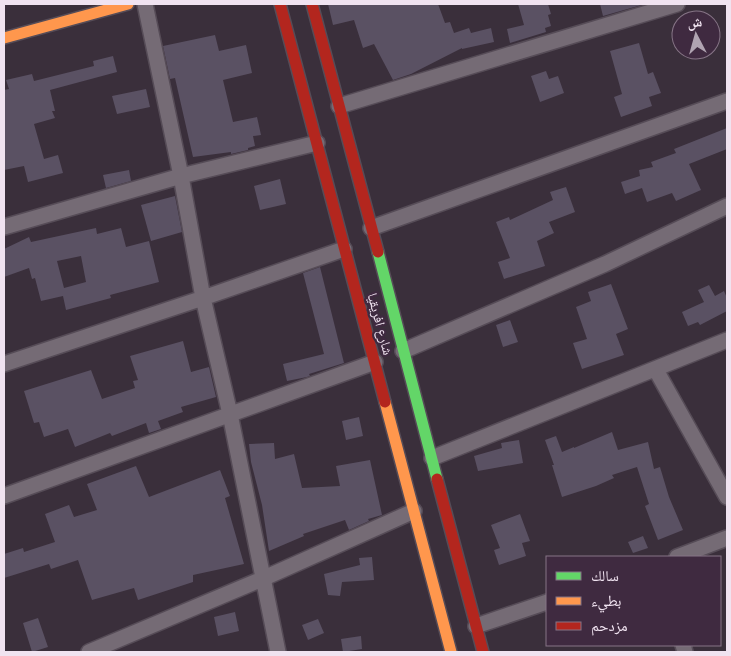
<svg xmlns="http://www.w3.org/2000/svg" width="731" height="656" font-family="'Fira Sans Condensed','Noto Naskh Arabic',sans-serif">
<rect width="100%" height="100%" fill="#3a2f3b"/>
<path fill="#5a5163" fill-rule="evenodd" d="M328,4H438L445,23L450,22L454,33L469,28L471,33L491,28L494,42L462,49V48L411,74L393,80L374,44L363,48L354,20L333,25Z
M518,4H548L551,14L548,15L551,26L545,28L546,32L510,43L507,29L524,25Z
M600,4H645L603,16Z
M215,35L219,51L246,45L252,73L223,80L233,122L257,117L261,135L253,136L255,146L248,148V150L231,154V152L193,157L175,78L170,79L163,46Z
M639,43L648,74L653,72L661,93L649,97L652,106L621,117L614,97L622,94L610,51Z
M113,56L117,72L50,90L55,111H52L55,118L34,124L44,159L58,155L63,173L28,182L24,166L4,170V90L9,89L6,80L32,74L34,81L94,66L93,61Z
M546,71L549,79L558,76L564,93L540,102L531,76Z
M146,89L150,107L117,114L112,96Z
M727,128V149L689,164L701,190L676,201L672,193L647,202L642,188L625,194L621,182L640,176L639,170L653,167L651,162L676,153L674,149Z
M129,170L131,181L106,188L103,175Z
M280,179L286,204L260,210L254,186Z
M566,187L575,212L549,222L554,233L537,241L545,266L504,279L498,262L510,258L496,222L509,217L510,220L553,200L550,192Z
M175,196L182,232L151,241L141,205Z
M96,228L97,234L121,228L126,247L149,241L159,282L110,295L111,298L66,310L63,296L41,301L35,278L32,279L29,268L4,277V249L29,237L31,242ZM81,256L86,282L64,288L57,261Z
M320,267L344,363L309,374L310,376L307,377L287,381L283,364L324,354L303,273Z
M611,284L628,329L616,334L624,355L582,369L573,343L587,339L576,307L591,301L588,292Z
M709,285L715,296L724,291L727,298V311L700,325L698,322L688,326L682,312L704,302L698,290Z
M510,320L518,342L503,347L496,325Z
M183,341L191,372L209,367L216,397L181,407L183,412L158,421L161,429L149,433L146,423L112,436L110,433L75,447L68,429L44,437L39,422L34,423L24,391L91,370L102,399L135,388L133,381L138,380L130,356Z
M359,417L363,436L346,440L342,421Z
M612,432L618,450L648,442L654,469L660,467L669,497L683,530L658,540L645,506L649,504L637,467L612,475L614,478L596,486L562,497L552,465H554L545,440L556,436L562,452L574,447V448Z
M519,440L523,463L478,471L474,456L502,448L501,443Z
M274,443L275,459L294,454L302,488L340,486L336,466L370,460L382,515L368,519L369,521L349,530L345,520L303,534L304,536L269,551L262,505L251,462L249,444Z
M136,466L149,497L220,470L230,496L225,498L244,564L193,575V582L138,600L134,588L92,600L78,560L51,569L49,564L4,578V554L23,548L24,552L55,542L45,514L69,505L74,517L97,510L87,484Z
M520,514L530,541L522,543L526,556L499,565L494,550L500,548L491,525Z
M643,536L648,548L633,553L628,542Z
M372,557L374,580L342,582L340,596L328,595L324,574L360,565L359,558Z
M235,612L239,631L218,636L214,617Z
M38,618L48,647L32,652L23,623Z
M318,619L324,633L308,640L302,625Z
M361,636L362,649L343,652L341,639Z"/>
<g fill="none" stroke-linecap="round" stroke-linejoin="round">
<g stroke="#564c57" stroke-width="18">
<path id="street" d="M145,4L181,176L203,298L230,414L278,652
M339,106L677,4
M4,227L181,176L317,143
M371,228L727,101
M403,351L605,264L727,206
M4,364L203,298L344,249
M656,370L727,497
M432,458L727,340
M4,496L375,362
M677,557L727,538
M476,626L547,602
M683,645L685,652
M89,652L262,579L414,511"/>
</g>
<g stroke="#564c57" stroke-width="14">
<path id="fast" d="M378,252L437,479"/>
</g>
<g stroke="#564c57" stroke-width="14">
<path id="slow" d="M4,38L128,4
M385,402L451,652"/>
</g>
<g stroke="#564c57" stroke-width="14">
<path id="jam" d="M280,4L385,402
M312,4L378,252
M437,479L483,652"/>
</g>
<use href="#street" stroke="#756b75" stroke-width="15"/>
<use href="#fast" stroke="#63d668" stroke-width="11"/>
<use href="#slow" stroke="#ff974d" stroke-width="11"/>
<use href="#jam" stroke="#b3261e" stroke-width="11"/>
</g>
<g text-anchor="middle" dominant-baseline="central" stroke-width="4.5" stroke-linejoin="round" paint-order="stroke">
<g font-size="14" fill="#f0e3f0" stroke="#3f2a40">
<text transform="translate(380 324) rotate(75)">شارع افريقيا</text>
</g>
</g>
<rect width="731" height="656" fill="none" stroke="#f0e3f0" stroke-width="10"/>
<rect x="546" y="556" width="175" height="90" fill="#3f2a40" stroke="#867486"/>
<rect x="556" y="572" width="25" height="8" fill="#63d668" stroke="#867486"/>
<text x="591" y="581" font-size="15" fill="#f0e3f0">سالك</text>
<rect x="556" y="597" width="25" height="8" fill="#ff974d" stroke="#867486"/>
<text x="591" y="606" font-size="15" fill="#f0e3f0">بطيء</text>
<rect x="556" y="622" width="25" height="8" fill="#b3261e" stroke="#867486"/>
<text x="591" y="631" font-size="15" fill="#f0e3f0">مزدحم</text>
<g transform="translate(696 35) rotate(354)"><circle r="24" fill="#3f2a40" stroke="#867486"/>
<path d="M0-4L9 19L0 12L-9 19Z" fill="#b0a4b1"/>
<text y="-8" font-size="14" font-weight="bold" text-anchor="middle" fill="#f0e3f0">ش</text>
</g>
</svg>
